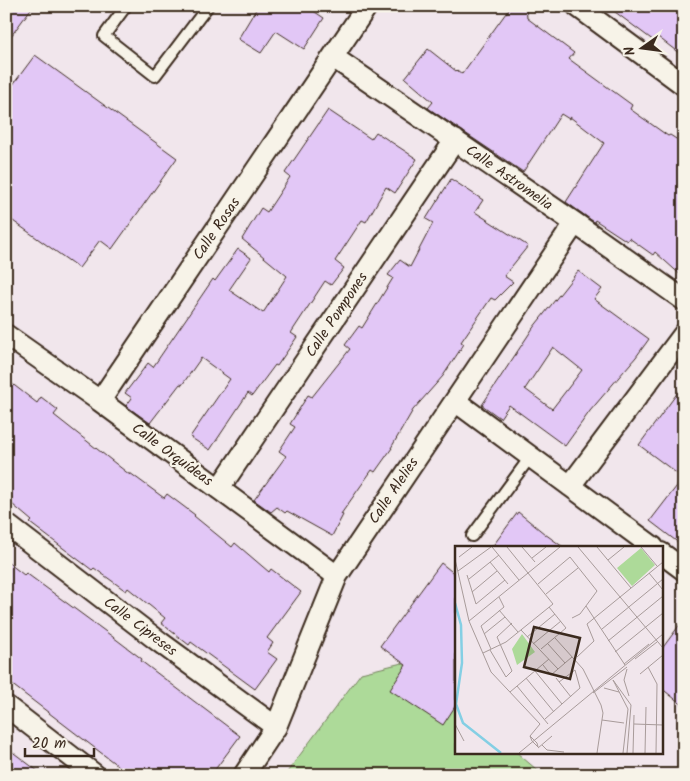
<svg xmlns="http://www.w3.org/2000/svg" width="690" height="781" font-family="Kalam,sans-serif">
<rect width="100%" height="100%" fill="#f1e6ec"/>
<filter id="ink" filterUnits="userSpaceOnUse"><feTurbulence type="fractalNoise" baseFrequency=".02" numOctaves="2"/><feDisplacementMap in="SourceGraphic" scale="10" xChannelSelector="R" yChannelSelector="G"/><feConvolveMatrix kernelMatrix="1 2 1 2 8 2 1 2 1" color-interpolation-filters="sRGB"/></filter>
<g filter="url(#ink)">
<path fill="#adda99" stroke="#74825c" d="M402,663L456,703V752H516L543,775H285L361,673Z"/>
<path fill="#e2c7f6" stroke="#3b2a1e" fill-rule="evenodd" d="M6,6H33L6,43Z
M258,6H306L324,18L304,49L276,31L261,53L238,39Z
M511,6H526L527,18L574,53L569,59L632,105L630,109L668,136L670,135L684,144V278L655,252L653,255L629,238L627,241L595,220L594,222L566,202L604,143L570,117L569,119L561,114L523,172L428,108L433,102L405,78L428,49L456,71L457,70L462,74Z
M607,6H684V57L658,37L654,41Z
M35,55L177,158L112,249L100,240L79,268L6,216V94Z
M328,110L371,139L376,132L417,159L395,193L386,187L366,222L362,220L335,261L344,268L331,285L325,281L291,333L297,337L277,366L275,365L252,396L248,393L210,450L190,437L230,379L201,358L182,385L180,384L150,423L126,406L132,398L125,393L148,363L153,367L213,279L215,281L238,249L251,258L229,290L263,313L287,276L242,239L261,208L267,212L290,177L285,173Z
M451,179L483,200L475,212L528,246L504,276L513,282L495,300L491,298L461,342L464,344L443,376L413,410L391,448H392L375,472L372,470L341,514L343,515L332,536L287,511L285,513L277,507L271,512L254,500L286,456L279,451L295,427L290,424L308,395L312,397L350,349L345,345L359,326L362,328L393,278L388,275L400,260L410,267L433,223L426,219Z
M578,271L602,289L594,299L649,339L636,357L590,411L565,446L509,405L500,418L482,405L533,328ZM553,347L582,370L552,409L525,389Z
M6,379L37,403L41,397L58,410L54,415L130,475V473L164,498L167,494L195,515L194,516L232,547L235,543L269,572L271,569L301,592L267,638L273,643L267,652L277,659L255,689L191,642L189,645L161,623L165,618L128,588L126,591L94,568L92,570L30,523L32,521L6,499Z
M684,384V547L650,521L683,478L639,445Z
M518,512L545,534L563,547H492Z
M6,561L24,575L26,573L117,640L142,659L141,661L240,736L211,775H130L6,680Z
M441,563L456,575V705L443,725L390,690L406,665L380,646Z
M684,619V706L661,688V650Z
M6,747L43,775H6Z"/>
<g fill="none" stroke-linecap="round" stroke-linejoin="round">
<g stroke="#3b2a1e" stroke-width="14">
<path id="service" d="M126,6L104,36L155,76L208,6
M472,536L531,456"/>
</g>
<g stroke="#3b2a1e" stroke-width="24">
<path id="minor" d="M577,6L684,85
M333,57L575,223L684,300
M6,335L100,401L337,576
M100,401L367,6
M455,401L653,547
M570,486L684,334
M219,489L455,140
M6,524L161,643L276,727
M661,553L684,570
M6,706L95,775
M244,775L276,727L337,576L575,223"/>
</g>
<use href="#service" stroke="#f7f3e8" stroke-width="10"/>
<use href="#minor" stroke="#f7f3e8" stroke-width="20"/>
</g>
</g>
<g text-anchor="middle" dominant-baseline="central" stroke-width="4.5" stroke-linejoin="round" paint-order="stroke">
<g font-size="15" fill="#3b2a1e" stroke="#f7f3e8">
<text transform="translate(509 178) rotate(35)">Calle Astromelia</text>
<text transform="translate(217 229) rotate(-56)">Calle Rosas</text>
<text transform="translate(337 315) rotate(-56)">Calle Pompones</text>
<text transform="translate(172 455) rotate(36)">Calle Orquídeas</text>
<text transform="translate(394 491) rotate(-56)">Calle Alelies</text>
<text transform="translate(140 627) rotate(37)">Calle Cipreses</text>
</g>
</g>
<g transform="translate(455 546)">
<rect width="208" height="208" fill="#f1e6ec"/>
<path d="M186,2L200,19L177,40L162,22ZM67,88L80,106L62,119L57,103Z" fill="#adda99"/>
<path fill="none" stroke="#84cfe4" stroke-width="2.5" d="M0,57L6,79L7,117L1,158L8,177L46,207"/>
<path fill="none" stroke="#a89b9a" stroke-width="1" d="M37,1L64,34M67,1L80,16M123,1L208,102M142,1L176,42M186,1L202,20M4,11L17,1M77,12L91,1M0,13L14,75L36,126L85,178L75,190M153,14L169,1M35,16L53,38M3,25L36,1M194,27L208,44M12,29L21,58L50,34M14,33L44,9M83,38L115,11L142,45L125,68L117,72M17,46L42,25M91,48L123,22M131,60L170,119M44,64L63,86M14,75L105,1M147,83L208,33M66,84L103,123M29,88L50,71M72,91L100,68M100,92L128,123L146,159L148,167L142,207M153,95L208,50M78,98L106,75M93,98L110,117M36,103L26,80L49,61L44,51M86,103L111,82L94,61M35,104L51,131L57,125L42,91L57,77M160,106L208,67M28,107L51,96L98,58L52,1M122,111L139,95L132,78L208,16M180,113L202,96M169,118L194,98M88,119L96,129L117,111M193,121L202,138L201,207M172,123L169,134L174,150M80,125L107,158M185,128L208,109M71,132L99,166M101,132L116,151M158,134L176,159L172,207M158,134L173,163L168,207M62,140L93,178M149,142L164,146M55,146L94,113M138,147L172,121M90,173L125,142L120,124L104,136M147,174L169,177M0,178L9,195M179,178L208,179M75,190L82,197L83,201L77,195ZM87,199L92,204L109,206M83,202L97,190M64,207L208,88M178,207L179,169M190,207L191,161"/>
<path fill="#3b2a1e" fill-opacity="0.15" stroke="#3b2a1e" stroke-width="2.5" d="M79,81L125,92L115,133L69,121Z"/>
<rect width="208" height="208" fill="none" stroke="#3b2a1e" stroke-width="2.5"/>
</g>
<rect width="690" height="781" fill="none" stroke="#f7f3e8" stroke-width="25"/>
<rect x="12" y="12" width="665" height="756" fill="none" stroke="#3b2a1e" stroke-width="2" filter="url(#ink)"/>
<g transform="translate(642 48) rotate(256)" stroke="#f7f3e8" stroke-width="4" paint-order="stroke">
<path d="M0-4L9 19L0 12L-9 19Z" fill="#3b2a1e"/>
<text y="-8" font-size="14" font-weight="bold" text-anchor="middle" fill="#3b2a1e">N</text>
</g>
<path d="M25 748v8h69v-8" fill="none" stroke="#3b2a1e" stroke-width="2.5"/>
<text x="32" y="748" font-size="15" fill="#3b2a1e" stroke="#f7f3e8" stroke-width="4" paint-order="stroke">20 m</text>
</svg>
